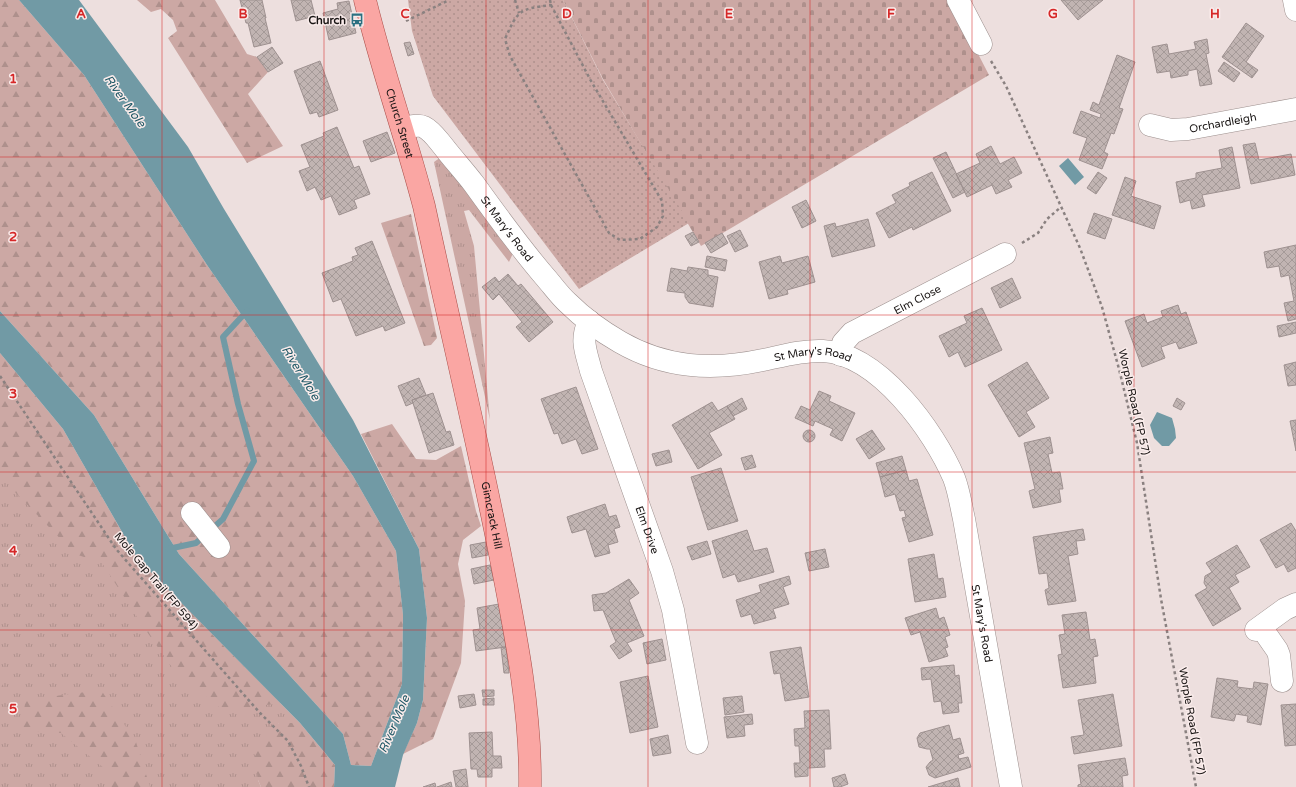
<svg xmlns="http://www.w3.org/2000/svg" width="1296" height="787" font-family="'Varela Round',sans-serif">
<defs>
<pattern id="grass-tufts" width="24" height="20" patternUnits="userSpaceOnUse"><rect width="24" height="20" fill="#cca8a4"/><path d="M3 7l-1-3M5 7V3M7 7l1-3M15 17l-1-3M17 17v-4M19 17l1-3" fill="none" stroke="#ae908c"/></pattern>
<pattern id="forest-firs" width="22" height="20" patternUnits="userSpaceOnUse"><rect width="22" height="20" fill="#cca8a4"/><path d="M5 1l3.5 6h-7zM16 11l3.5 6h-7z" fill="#ae908c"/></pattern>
<pattern id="cemetery-stones" width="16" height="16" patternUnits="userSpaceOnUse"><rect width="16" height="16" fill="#cca8a4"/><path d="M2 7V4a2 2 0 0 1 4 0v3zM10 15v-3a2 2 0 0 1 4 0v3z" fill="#ae908c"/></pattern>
<pattern id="park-dots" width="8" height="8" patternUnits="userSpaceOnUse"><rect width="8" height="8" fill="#cca8a4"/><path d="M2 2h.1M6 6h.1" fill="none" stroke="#ae908c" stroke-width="1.8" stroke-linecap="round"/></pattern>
<pattern id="building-cross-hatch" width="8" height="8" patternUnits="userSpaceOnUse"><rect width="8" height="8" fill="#c1b4b2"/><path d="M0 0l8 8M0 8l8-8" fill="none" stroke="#a59a98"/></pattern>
</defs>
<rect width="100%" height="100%" fill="#eddfde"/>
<path fill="url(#grass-tufts)" d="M441,157L514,251L509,262L469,210L464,211L474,246L490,420L434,162Z
M0,353L137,558L300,723H279L258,780L261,787H0Z"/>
<path fill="url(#forest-firs)" d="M0,0H19L84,75L207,265L353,476L396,551L403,615L402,684L371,766L351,765L343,734L179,554L94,415L0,311Z
M137,0H215L247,54L257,57L268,72L248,94L283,146L247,163L168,38L177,31L173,20L161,9L151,12Z
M411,214L437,338L431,345L424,346L381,223Z
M0,353L63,429L137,558L280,703L224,711L176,673L145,629L102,563L75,554L14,491L0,467Z
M392,424L416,459L436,460L461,446L476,511L481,526L463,540L458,564L465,601L461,663L433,739L403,754L417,723L423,700L427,618L419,549L361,434Z
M0,666L6,670L0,697Z
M101,690L136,742L150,787H107L109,772L61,733L23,730L25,700Z
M279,723H300L335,765L334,787H261L258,780L254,750Z"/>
<path fill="url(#cemetery-stones)" d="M563,0H950L989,75L701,246L603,79Z"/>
<path fill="url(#park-dots)" d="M408,0H563L603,80L689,223L579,289L433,96L412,31Z"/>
<path fill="#719aa5" d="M19,0H79L188,147L224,209L353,420L419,549L427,618L423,700L417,723L403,755L395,787H334L335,765L300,723L137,558L63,429L0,353V311L94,415L179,554L343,734L351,765L371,766L402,684L403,615L396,551L353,476L207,265L84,75Z
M1068,158L1084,177L1075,185L1059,166Z
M1157,412L1172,418L1175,429L1176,438L1169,446H1162L1154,438L1150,425Z"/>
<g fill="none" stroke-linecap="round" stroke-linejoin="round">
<path stroke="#719aa5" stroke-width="6" d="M168,549L196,543L223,519L254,461L238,404L223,337L247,311"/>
</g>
<path fill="url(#building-cross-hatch)" stroke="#9e9190" d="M240,0H262L266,18H265L271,43L254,47L248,23H246Z
M291,0H311L315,16L296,21Z
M1061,0H1103L1078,20Z
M349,1L356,33L329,40L323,13L338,9L337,3Z
M1246,23L1264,36L1246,62L1258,70L1252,78L1222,57Z
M1207,39L1209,53L1206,54L1212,84L1200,86L1197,69L1188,71V75L1171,78L1170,71L1157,73L1152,47L1167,44L1169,54L1196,49L1194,42Z
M410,42L414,54L408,56L404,43Z
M272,47L283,63L268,72L257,57Z
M1117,55L1135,62L1119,108L1123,109L1114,134L1111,133L1104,152L1108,154L1102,169L1079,160L1087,138L1073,133L1081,111L1100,118L1101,114L1090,110L1093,102L1099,105Z
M320,61L338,110L319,117L317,112L310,114L294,71Z
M1224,62L1240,73L1234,82L1218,71Z
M337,127L354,168L359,166L370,194L354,200L357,208L339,215L331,196L321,200L315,187L307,191L299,171L310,167L301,145L324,136L323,133Z
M387,132L395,153L371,162L363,141Z
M1255,143L1259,160L1291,154L1295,175L1251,184L1243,145Z
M991,146L1000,164L1014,157L1022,173L1008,180L1012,187L996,194L992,185L967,197L956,174L980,163L976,154Z
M1232,147L1240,188L1202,195L1205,206L1192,209L1190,200L1180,203L1176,182L1196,178V173L1222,168L1219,150Z
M946,152L965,192L953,198L933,158Z
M932,172L951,211L913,230L912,227L889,238L876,213L896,203L892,195L910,186L909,183Z
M1098,172L1107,178L1096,194L1087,188Z
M1125,177L1136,181L1131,196L1161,206L1154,229L1112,215Z
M806,200L816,221L802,228L792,207Z
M1094,213L1112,219L1105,239L1087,233Z
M868,219L875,246L832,257L824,226L835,223L836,227Z
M740,230L748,246L735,252L727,236Z
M693,232L699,242L691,246L685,236Z
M722,233L728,243L711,253L705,243Z
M372,241L405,323L385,331L383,326L356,336L341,299L333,302L322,273L353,261L352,257L358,255L355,248Z
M1296,245V319L1288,321L1284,303L1294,301L1289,275L1281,277L1279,266L1267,268L1264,252Z
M707,256L727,260L725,271L705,267Z
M780,256L782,263L808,256L815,282L787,290L788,294L769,299L759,262Z
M688,267L708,270V275L718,277L713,307L689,303L685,297V293L667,291L671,268L687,271Z
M508,274L518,286L521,284L553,322L529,342L516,327L522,322L499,294L493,300L482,287L495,277L499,282Z
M1012,278L1021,298L1000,308L991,288Z
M1178,305L1181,314L1186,312L1197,343L1179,349L1176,342L1161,347L1165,358L1142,367L1125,321L1144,314L1147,323L1163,317L1161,311Z
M982,308L1002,350L965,367L958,352L949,357L939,336L967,323L964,316Z
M1296,322V333L1279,337L1277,326Z
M1027,362L1049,398L1026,412L1035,427L1019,437L988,385Z
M1296,362V385L1288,386L1284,365Z
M419,378L426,395L412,400L413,403L406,406L398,386Z
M576,387L598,449L582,454L576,439L562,444L558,433L554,434L541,399Z
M819,391L831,396L829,401L855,413L842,441L830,435L833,429L815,421L813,426L795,418L801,406L810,410Z
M433,393L446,432L450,431L454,445L429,453L412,400Z
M742,398L747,409L733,416L727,406Z
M1177,398L1185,403L1181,410L1173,406Z
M712,402L718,411L727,406L735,419L709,433L722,455L698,469L672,425Z
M1296,420V451L1290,421Z
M803 436a6 6 0 1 1 12 0a6 6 0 1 1-12 0Z
M872,430L885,449L869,459L856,439Z
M1050,437L1053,453L1048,454L1052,473L1060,472L1063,489H1059L1061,502L1033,508L1029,491L1035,489L1024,443Z
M669,450L672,462L656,466L652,454Z
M752,455L756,467L745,470L741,458Z
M902,456L906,470L880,477L876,463Z
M721,468L738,521L708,530L691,477Z
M906,470L909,481L917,479L933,535L909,542L902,518L906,517L904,510L900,511L895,494L885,497L880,477Z
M605,504L609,517L616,515L620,527L614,529L618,542L608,545L610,553L595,557L586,529L572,533L567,517Z
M1291,523L1296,531V568L1288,572L1284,564L1276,568L1260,540Z
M1083,529L1085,540L1076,541L1078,554L1068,556L1076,601L1048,605L1045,590L1049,588L1047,573L1039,574L1033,537Z
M747,530L754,551L767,548L774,572L738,582L735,574L723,578L712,541Z
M707,541L711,554L692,560L687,547Z
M486,542L488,555L472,558L470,545Z
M1237,545L1250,567L1235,575L1239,582L1229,588L1241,609L1213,626L1195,595L1207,588L1204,583L1205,576L1212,572L1206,563Z
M825,549L829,567L809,571L805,553Z
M934,554L938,579L943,578L946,597L915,602L908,559Z
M490,565L494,580L474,584L471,569Z
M789,576L791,584L783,587L789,604L773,609L776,618L754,624L751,614L741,617L736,600L761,592L759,585Z
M629,579L639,593L629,600L644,636L627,643L632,651L619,659L610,646L616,642L603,610L594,611L592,595L606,593Z
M499,604L506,647L476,651L473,630L480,629L477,608Z
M936,608L939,619L944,617L950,635L945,637L948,647L945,648L948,656L929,662L920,632L911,635L905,618Z
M1086,612L1090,640L1095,639L1098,656L1093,657L1096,683L1063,688L1058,655L1062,654L1059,635L1065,634L1062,615Z
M662,639L666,660L647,664L643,643Z
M501,647H506L509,673H504Z
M801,647L809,697L785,701L780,673L774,674L770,652Z
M954,665L955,676L959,675L962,703H958L959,712L943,714L941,701L934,702L931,679L922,680L921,668Z
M648,676L658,727L630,733L620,682Z
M1217,678L1238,681L1237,687L1253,689L1254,682L1268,684L1261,725L1247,722L1248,716L1236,714L1234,721L1211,717Z
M482,690H494V696L483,697Z
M474,694L476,705L460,708L458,696Z
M1113,694L1122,746L1074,754L1071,737L1084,735L1078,700Z
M742,696L744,712L725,715L723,698Z
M494,698V705H483V699Z
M1296,704V745L1285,746L1281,705Z
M829,710L831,749H824L825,767L808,768V776L795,777L794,763H800L799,746H795L794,729L805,728L804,711Z
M752,714L753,724L744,725L745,736L727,738L724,717Z
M949,725L953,740L960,738L964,753L958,755L959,759L968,757L971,767L935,778L929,775L926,767L930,762L933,760L930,749H927L919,747L917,738L920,733Z
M492,732L493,756H501L502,768H492V777H478L477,769H471L469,733Z
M668,735L671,753L653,756L650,739Z
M1125,758L1128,775L1122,776L1123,787H1078V785L1081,784L1078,765Z
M466,769L468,787H456L453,771Z
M845,774L848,784L840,787H834L832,778Z
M958,778L960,787H928Z
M451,782L452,787H437Z
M435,783L436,787H423Z"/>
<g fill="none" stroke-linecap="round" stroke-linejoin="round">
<g stroke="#9c8f8d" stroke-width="23">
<g id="minor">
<path d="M958,0L981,44"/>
<path d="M1294,0L1296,10"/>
<path id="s1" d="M1150,125L1171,130L1188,129L1296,109"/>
<path id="s2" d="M402,128C409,127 418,124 424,127C432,131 437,139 443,146C453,159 464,171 474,184C497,216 520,248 546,278C553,286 560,296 568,303C583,318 601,331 620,342C665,368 712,371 763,360C782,356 803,350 823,351C879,354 934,431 954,478C959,491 961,506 964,519L1011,787"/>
<path id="s3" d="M589,321C580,341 586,351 591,371L662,571L673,610L697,743"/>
<path id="s4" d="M841,355L843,343L852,333L1005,254"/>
<path d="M192,513L219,547"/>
<path d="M1261,627L1277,650L1279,655L1282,681"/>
<path d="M1256,630L1285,609L1296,604"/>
</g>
</g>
<g stroke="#a94d48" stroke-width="23">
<g id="major">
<path id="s5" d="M365,0C382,70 406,137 424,206C449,322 477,438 500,554C515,631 531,708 530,787"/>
</g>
</g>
<path stroke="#8a8180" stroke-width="2.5" stroke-dasharray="3 3" stroke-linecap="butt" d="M515,0L519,13
M550,0L551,5
M551,5L591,81L662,201L663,216L657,227L640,239L620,240L609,233L510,56L505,39C518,10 519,9 551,5Z
M406,21L449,0
M991,61L1006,86L1080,248L1102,307L1119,369L1137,443L1161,599L1196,787
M1022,243L1038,233L1047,219L1061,207
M0,376L116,549L260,713L288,741L301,766L309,787"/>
<use href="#minor" stroke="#fff" stroke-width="22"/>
<use href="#major" stroke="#faa6a3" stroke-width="22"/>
</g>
<path fill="none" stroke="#d62828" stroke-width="1" stroke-opacity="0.55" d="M162,0V787M324,0V787M486,0V787M648,0V787M810,0V787M972,0V787M1134,0V787M0,157H1296M0,315H1296M0,472H1296M0,630H1296"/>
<defs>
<g id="bus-bare" transform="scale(1.08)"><path d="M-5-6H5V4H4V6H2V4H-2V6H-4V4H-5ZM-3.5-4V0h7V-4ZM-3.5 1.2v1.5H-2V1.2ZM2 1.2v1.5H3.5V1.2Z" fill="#2c7081" stroke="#faeceb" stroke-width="2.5" paint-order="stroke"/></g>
</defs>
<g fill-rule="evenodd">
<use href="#bus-bare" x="357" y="20"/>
</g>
<g text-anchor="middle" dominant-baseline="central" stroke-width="3" stroke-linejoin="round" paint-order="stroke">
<g font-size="11" font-weight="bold" fill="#181413" stroke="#faeceb" text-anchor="end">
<text x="346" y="20">Church</text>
</g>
<g font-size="11" fill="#181413" stroke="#faeceb">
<text stroke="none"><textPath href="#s1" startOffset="74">Orchardleigh</textPath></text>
<text stroke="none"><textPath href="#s5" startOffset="128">Church Street</textPath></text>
<text stroke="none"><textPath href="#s2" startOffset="154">St Mary's Road</textPath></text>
<text stroke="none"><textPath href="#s4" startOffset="99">Elm Close</textPath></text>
<text stroke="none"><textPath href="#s2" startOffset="514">St Mary's Road</textPath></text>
<text transform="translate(1134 402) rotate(77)">Worple Road (FP 57)</text>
<text stroke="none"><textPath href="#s5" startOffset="531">Gimcrack Hill</textPath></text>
<text stroke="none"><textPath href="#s3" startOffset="220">Elm Drive</textPath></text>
<text transform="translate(156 581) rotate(50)">Mole Gap Trail (FP 594)</text>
<text stroke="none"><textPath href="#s2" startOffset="862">St Mary's Road</textPath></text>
<text transform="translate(1192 721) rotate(80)">Worple Road (FP 57)</text>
</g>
<g font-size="12" font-style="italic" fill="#1f5866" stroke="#faeceb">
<text transform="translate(125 101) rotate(54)">River Mole</text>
<text transform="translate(301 373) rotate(58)">River Mole</text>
<text transform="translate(394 724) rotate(-67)">River Mole</text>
</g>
</g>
<g font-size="13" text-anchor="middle" font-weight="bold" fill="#d62828" stroke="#faeceb" stroke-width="3" stroke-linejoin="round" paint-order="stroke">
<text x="81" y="18">A</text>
<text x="243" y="18">B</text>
<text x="405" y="18">C</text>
<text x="567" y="18">D</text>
<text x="729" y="18">E</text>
<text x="891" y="18">F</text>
<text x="1053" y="18">G</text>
<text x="1215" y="18">H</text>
<text x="13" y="83">1</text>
<text x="13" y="241">2</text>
<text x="13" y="398">3</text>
<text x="13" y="555">4</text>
<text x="13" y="713">5</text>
</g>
</svg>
